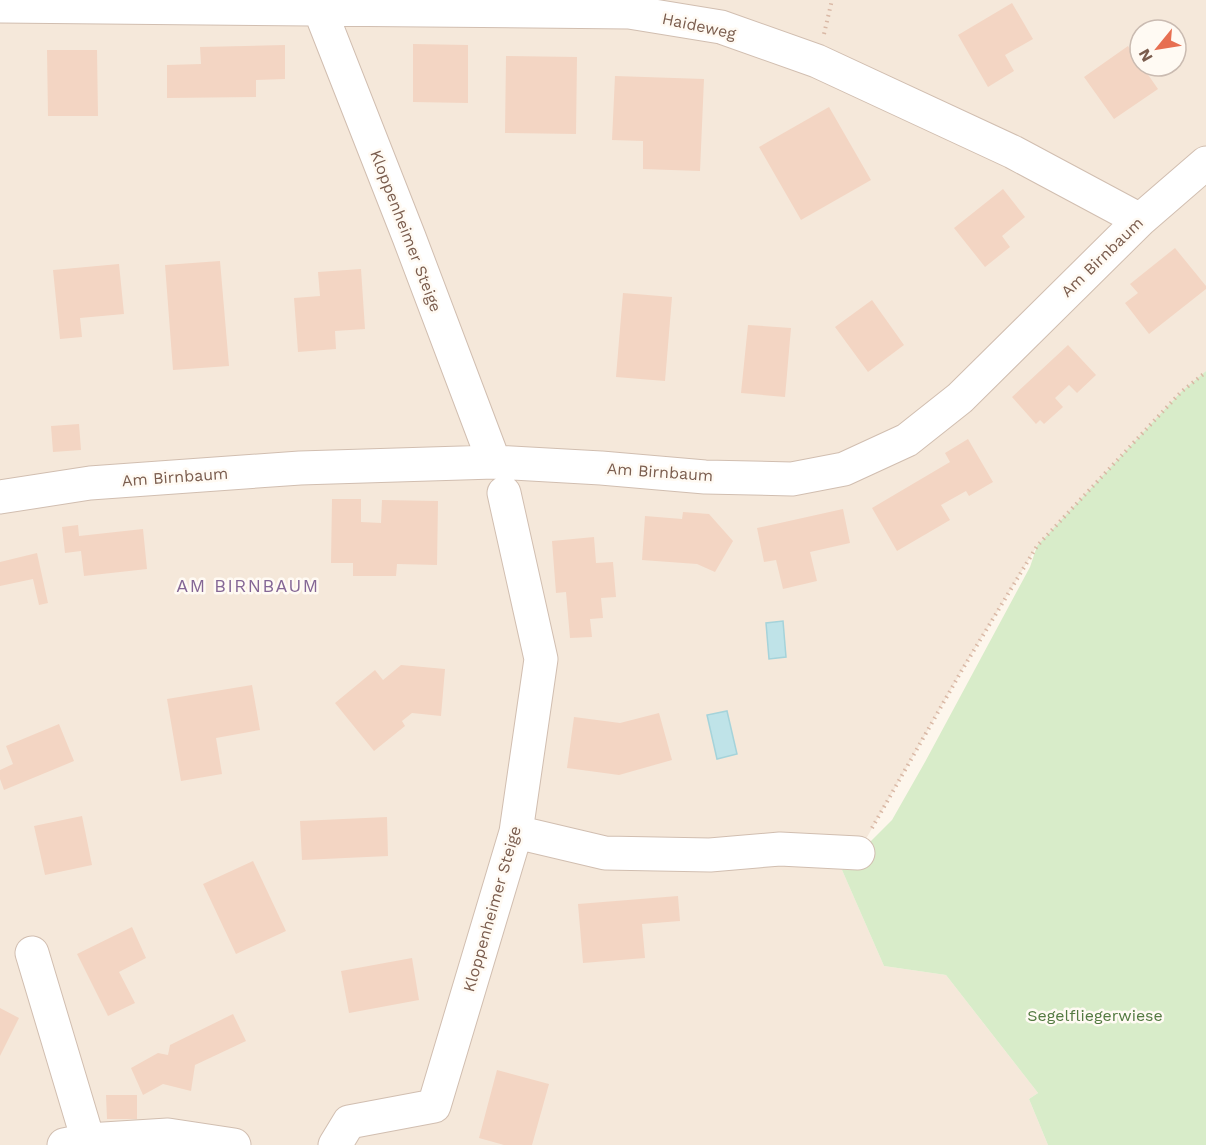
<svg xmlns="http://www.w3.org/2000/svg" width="1206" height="1145" font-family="'Work Sans',sans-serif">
<rect width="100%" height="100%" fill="#fdf6ec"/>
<path fill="#f5e8da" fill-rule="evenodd" d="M0,0H1206V371L1181,392L1037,546L962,670L858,853L842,870L884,966L946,975L1038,1093L1029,1099L1048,1145H0ZM1140,30H1176V66H1140Z"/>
<path fill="#d8ecc9" d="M1206,371V1145H1048L1029,1099L1038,1093L946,975L884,966L842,870L892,820L925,762L1030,567L1037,546L1181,392Z"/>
<path fill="#bfe3e8" stroke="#a5d3da" stroke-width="1.5" d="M783,621L786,657L769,659L766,623Z
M727,711L737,754L717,759L707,715Z"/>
<path fill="#f3d5c3" d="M1012,3L1033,39L1005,55L1014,71L988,87L958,35Z
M413,44L468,45V103L413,102Z
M285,45V79L256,80V97L167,98V65L201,64L200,47Z
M1128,46L1140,63V66H1142L1158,89L1114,119L1084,77Z
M47,50H97L98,116H48Z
M506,56L577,57L576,134L505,133Z
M615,76L704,79L700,171L643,169V141L612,140Z
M829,107L871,180L801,220L759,147Z
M1003,189L1025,217L1002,236L1010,247L985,267L954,228Z
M1175,248L1206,286V289L1149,334L1125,303L1138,293L1130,284Z
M220,261L229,366L173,370L165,265Z
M119,264L124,314L80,318L82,337L60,339L53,270Z
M361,269L365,329L335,331L336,349L298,352L294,298L320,296L318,272Z
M623,293L672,297L665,381L616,377Z
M872,300L904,345L868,372L835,327Z
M748,325L791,328L785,397L741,393Z
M1068,345L1096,375L1077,393L1069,385L1055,398L1063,407L1044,424L1040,420L1036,424L1012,397Z
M79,424L81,450L53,452L51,426Z
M968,439L993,482L969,496L966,491L941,505L950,520L897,551L872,508L950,462L945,453Z
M332,499H361V522L381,523L382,500L438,501L437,565L397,564L396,576H353V563H331Z
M843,509L850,543L810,552L817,581L783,589L776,560L764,562L757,528Z
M683,512L709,514L733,541L715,572L697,564L642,560L645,516L682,519Z
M78,525L79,536L143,529L147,569L84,576L81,551L65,553L62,527Z
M594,537L596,563L613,562L616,597L601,598L603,618L590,619L592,637L570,638L566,592L556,593L552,541Z
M37,553L48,603L39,605L33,579L0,586V562Z
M401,665L445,669L441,716L412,713L402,721L405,726L374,751L335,703L375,670L383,680Z
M252,685L260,730L216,738L222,774L181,781L167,699Z
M659,713L672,760L619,775L567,768L574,717L620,723Z
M59,724L74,761L4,790L0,779V770L13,764L6,746Z
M82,816L92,865L45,875L34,826Z
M387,817L388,856L302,860L300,821Z
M253,861L286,931L236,954L203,884Z
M678,896L680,921L642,924L645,958L583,963L578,904Z
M132,927L146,958L119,972L135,1003L108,1016L77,954Z
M412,958L419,1000L349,1013L341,971Z
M0,1008L19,1018L0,1056Z
M233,1014L246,1041L195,1065L191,1091L163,1084L143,1095L131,1068L158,1053L168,1055L170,1045Z
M497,1070L549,1084L532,1145H504L479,1138Z
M106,1095H137V1119H107Z"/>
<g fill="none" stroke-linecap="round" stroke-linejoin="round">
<g stroke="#d1beb0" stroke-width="35">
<path id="minor" d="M316,0L409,237L494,462
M0,6L629,12L721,27L817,61L1013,152L1140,220
M0,497L90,483L300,468L494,462L601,468L705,477L792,479L844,469L907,440L960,398L1140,220L1206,163
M516,832L605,853L710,855L780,849L858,853
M32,953L88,1140
M64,1145L88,1140L168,1135L234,1145
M335,1145L349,1122L434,1106L516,832L541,659L504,493"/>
</g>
<path stroke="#d9b8a5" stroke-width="4" stroke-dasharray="1.5 4.5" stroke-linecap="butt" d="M824,34L832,0
M872,828L962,670L1037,546L1181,392L1206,372"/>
<use href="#minor" stroke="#fff" stroke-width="33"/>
</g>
<g text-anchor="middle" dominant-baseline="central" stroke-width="5" stroke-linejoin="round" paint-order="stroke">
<g font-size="16" fill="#7a5c4d" stroke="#fffaf3">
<text transform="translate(699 26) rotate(12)">Haideweg</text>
<text transform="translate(406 231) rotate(69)">Kloppenheimer Steige</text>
<text transform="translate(1102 257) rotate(-44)">Am Birnbaum</text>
<text transform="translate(660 472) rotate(4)">Am Birnbaum</text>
<text transform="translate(175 477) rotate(-4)">Am Birnbaum</text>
<text transform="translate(492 909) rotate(-74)">Kloppenheimer Steige</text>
</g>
<g font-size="16" fill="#537a41" stroke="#fffaf3">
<text x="1095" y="1015">Segelfliegerwiese</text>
</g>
<g font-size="18" letter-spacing="1.5" fill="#846695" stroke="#fffaf3">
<text x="248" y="585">AM BIRNBAUM</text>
</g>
</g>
<g transform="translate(1158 48) rotate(240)"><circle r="28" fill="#fffaf3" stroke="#cabbb1" stroke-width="1.5"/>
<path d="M0-4.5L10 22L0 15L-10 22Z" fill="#e76f51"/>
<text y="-9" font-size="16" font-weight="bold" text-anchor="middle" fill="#7a5c4d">N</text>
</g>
</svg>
